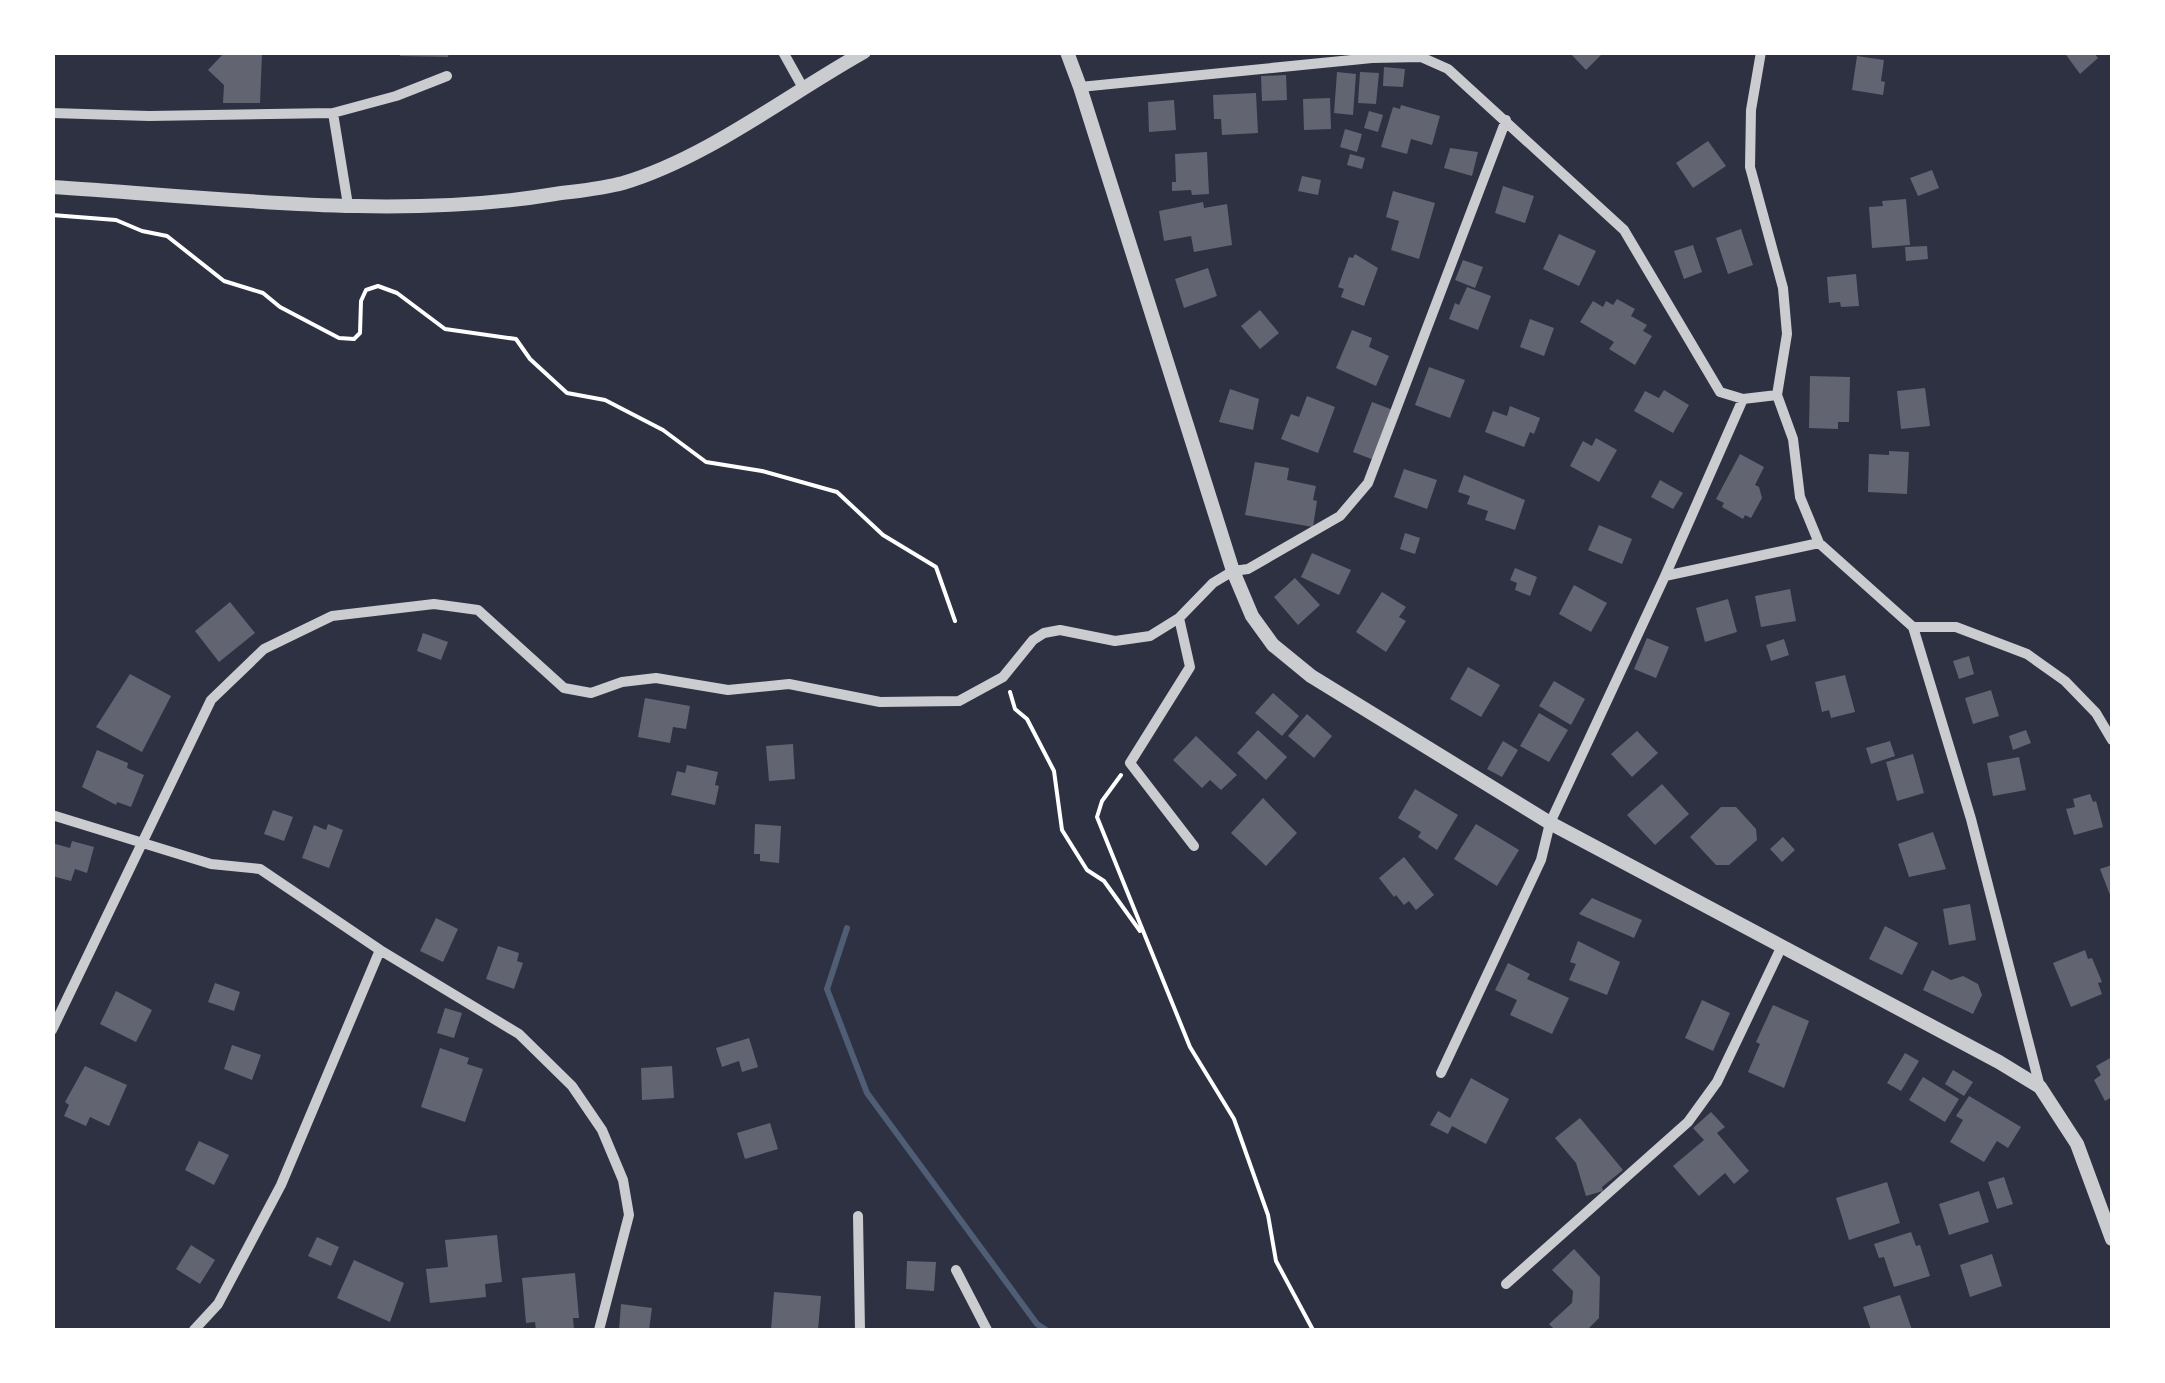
<svg xmlns="http://www.w3.org/2000/svg" width="2165" height="1383" font-family="Arial,sans-serif">
<rect width="100%" height="100%" fill="#2d3142"/>
<g fill="none" stroke-linecap="round" stroke-linejoin="round">
<path stroke="#4f5d75" stroke-width="6" d="M847,928L827,989L867,1093L1037,1324L1046,1330"/>
</g>
<path fill="#626471" d="M225,52L262,54L260,103H223L224,85L208,70Z
M401,52H449L448,57L400,56Z
M1569,52H1604L1586,70Z
M2064,52H2093L2098,58L2080,74Z
M1857,56L1884,60L1881,81L1885,82L1883,95L1852,90Z
M1384,67L1405,69L1403,87L1383,86Z
M1337,72L1356,74L1353,115L1334,113Z
M1360,72L1379,73L1376,104L1358,103Z
M1286,75L1287,100L1262,101L1261,76Z
M1256,93L1258,133L1222,135L1221,119H1214L1213,95Z
M1330,98L1331,129L1304,130L1303,99Z
M1174,100L1176,130L1149,132L1148,102Z
M1401,105L1440,116L1432,145L1411,139L1407,154L1381,147L1393,107L1400,109Z
M1369,111L1383,115L1378,132L1364,128Z
M1345,129L1362,134L1357,152L1340,147Z
M1708,141L1726,166L1693,188L1676,163Z
M1450,148L1478,152L1472,176L1444,168Z
M1207,152L1209,194L1192,195L1191,190L1172,191V182H1176L1175,154Z
M1350,154L1365,158L1362,169L1347,165Z
M1932,170L1939,188L1918,196L1910,178Z
M1302,176L1321,180L1318,195L1298,191Z
M1503,186L1534,196L1525,223L1495,213Z
M1393,191L1435,203L1419,259L1391,250L1399,221L1386,217Z
M1906,199L1910,245L1872,248L1869,207L1883,206L1882,201Z
M1203,202L1204,208L1227,204L1232,245L1194,252L1191,236L1164,241L1159,211Z
M1741,229L1753,265L1728,274L1716,238Z
M1559,234L1596,251L1579,286L1543,269Z
M1693,245L1702,272L1684,279L1674,251Z
M1927,246L1928,259L1906,261L1905,247Z
M1355,254L1378,268L1364,306L1341,297L1344,289L1338,287L1349,257L1353,258Z
M1463,260L1483,267L1475,288L1455,280Z
M1208,268L1217,296L1184,308L1175,279Z
M1856,274L1859,306L1841,307L1840,302L1829,303L1827,277Z
M1467,287L1491,296L1478,330L1449,319L1455,303L1459,305Z
M1617,299L1635,309L1631,316L1647,325L1643,331L1652,336L1635,365L1609,349L1614,342L1580,322L1593,301L1603,307L1606,301L1613,305Z
M1260,310L1279,333L1260,349L1241,326Z
M1530,319L1554,328L1544,356L1520,347Z
M1352,330L1372,338L1369,347L1389,356L1376,386L1336,368Z
M1429,367L1465,380L1450,418L1415,405Z
M1810,376L1850,377L1849,422H1838V429L1809,428Z
M1925,388L1930,426L1901,429L1897,391Z
M1230,389L1259,399L1253,430L1219,422Z
M1664,390L1689,405L1673,433L1634,411L1645,391L1659,398Z
M1307,396L1335,407L1318,453L1281,439L1291,414L1299,417Z
M1372,402L1393,410L1374,460L1353,452Z
M1510,406L1540,418L1534,434L1530,432L1524,447L1485,432L1493,411L1507,416Z
M1596,438L1617,450L1599,482L1570,466L1583,441L1592,446Z
M1889,451L1909,452L1907,494L1868,492L1869,454L1889,455Z
M1740,454L1764,467L1755,485L1759,487L1762,498L1751,518L1745,515L1743,519L1722,507L1724,503L1716,499Z
M1255,462L1289,468L1287,480L1316,486L1313,500L1317,501L1313,527L1245,515Z
M1404,469L1437,480L1427,509L1394,497Z
M1464,475L1525,500L1515,530L1485,520L1488,511L1467,504L1470,496L1458,492Z
M1660,480L1683,493L1673,509L1651,497Z
M1599,525L1632,539L1622,564L1588,550Z
M1405,533L1420,538L1415,554L1400,549Z
M1312,553L1351,570L1339,595L1301,577Z
M1515,568L1537,577L1530,596L1515,590L1517,583L1510,580Z
M1295,578L1320,605L1298,625L1274,597Z
M1574,585L1607,603L1591,632L1559,614Z
M1790,589L1796,621L1761,627L1755,596Z
M1382,592L1406,607L1399,617L1406,621L1386,652L1356,632Z
M1728,599L1737,632L1705,642L1696,608Z
M230,602L255,633L219,662L195,631Z
M423,633L448,642L441,660L417,651Z
M1647,638L1669,647L1656,678L1634,669Z
M1784,639L1789,655L1771,661L1766,645Z
M1969,656L1974,674L1959,679L1953,661Z
M1468,667L1500,685L1481,717L1450,699Z
M130,674L171,696L142,752L96,727Z
M1845,675L1855,712L1831,718L1829,710L1822,712L1815,682Z
M1554,681L1585,699L1571,725L1539,706Z
M1991,690L1999,716L1973,724L1965,698Z
M1273,693L1299,716L1282,736L1255,713Z
M645,698L690,706L686,729L673,727L670,743L638,737Z
M1539,713L1568,730L1549,762L1520,746Z
M1307,714L1332,736L1314,758L1288,736Z
M1258,730L1287,757L1266,780L1237,753Z
M2026,730L2031,743L2013,750L2009,736Z
M1637,731L1658,753L1632,777L1611,754Z
M1196,736L1237,775L1221,790L1210,780L1202,788L1173,760Z
M1503,741L1518,750L1502,777L1487,769Z
M1890,741L1895,756L1871,764L1866,748Z
M793,744L795,779L769,781L766,746Z
M97,750L128,763L127,768L144,775L131,807L117,802L116,805L82,787Z
M1913,754L1924,793L1897,801L1886,762Z
M2019,757L2026,790L1993,796L1987,763Z
M687,765L718,772L715,785L719,786L715,805L671,795L677,771L685,773Z
M1662,784L1689,814L1655,845L1627,815Z
M1415,789L1458,815L1437,850L1418,837L1421,832L1398,818Z
M2090,794L2093,802L2096,801L2103,827L2074,835L2066,809L2075,807L2073,799Z
M1263,798L1297,833L1266,866L1231,833Z
M1721,807H1736L1756,829L1757,840L1729,865H1716L1690,837Z
M273,810L293,817L284,841L264,834Z
M328,824L343,830L329,868L302,858L314,825L326,830Z
M755,824L781,826L779,863L760,861V854H754Z
M1476,824L1519,850L1497,886L1454,859Z
M1933,832L1946,869L1909,877L1898,844Z
M1783,837L1795,850L1782,862L1770,849Z
M72,841L94,847L87,873L75,869L71,881L52,876V843L70,848Z
M1404,857L1434,895L1416,910L1409,901L1404,905L1396,895L1394,897L1379,878Z
M2112,865V900L2100,869Z
M1592,898L1642,920L1634,938L1579,914Z
M1970,904L1976,940L1949,945L1943,909Z
M436,918L458,929L443,962L420,951Z
M1885,926L1918,943L1902,975L1869,959Z
M1578,941L1620,962L1607,995L1569,980L1576,964L1570,962Z
M498,946L519,953L517,961L523,963L514,989L486,979Z
M2085,950L2088,959L2092,958L2102,982L2098,983L2102,994L2071,1007L2053,963Z
M1508,963L1530,974L1527,979L1569,998L1552,1034L1510,1015L1517,1000L1495,990Z
M1932,970L1951,980L1963,976L1978,984L1982,995L1973,1014L1923,990Z
M215,983L240,992L234,1011L208,1002Z
M116,991L152,1010L136,1042L100,1024Z
M1702,1000L1730,1013L1713,1051L1685,1038Z
M1773,1005L1809,1021L1784,1088L1748,1072L1760,1044L1756,1042Z
M445,1008L462,1013L454,1038L437,1033Z
M749,1038L758,1067L742,1072L739,1061L722,1067L716,1048Z
M232,1045L261,1055L252,1080L224,1069Z
M440,1048L469,1058L467,1064L483,1069L465,1122L421,1107Z
M1905,1053L1919,1061L1901,1091L1887,1083Z
M2112,1057V1097L2105,1101L2094,1080L2101,1075L2096,1066Z
M85,1066L127,1085L109,1126L90,1117L86,1126L64,1116L69,1105L65,1102Z
M672,1066L674,1098L642,1100L641,1068Z
M1953,1070L1973,1082L1964,1096L1945,1084Z
M1923,1077L1959,1099L1945,1122L1909,1100Z
M1471,1078L1509,1099L1486,1144L1452,1126L1448,1134L1430,1125L1438,1111L1450,1118Z
M1969,1096L2021,1127L2008,1148L1997,1141L1984,1162L1950,1142L1963,1120L1956,1116Z
M1711,1112L1725,1127L1717,1133L1749,1171L1734,1184L1725,1173L1699,1196L1673,1166L1704,1140L1693,1128Z
M1580,1118L1623,1170L1602,1187L1603,1191L1586,1196L1576,1163L1555,1138Z
M770,1123L778,1149L745,1159L737,1133Z
M199,1141L229,1155L214,1185L185,1170Z
M2004,1177L2013,1204L1997,1209L1988,1182Z
M1887,1182L1900,1223L1849,1240L1836,1198Z
M1979,1191L1989,1222L1949,1235L1939,1204Z
M1911,1232L1916,1246L1920,1245L1930,1276L1894,1287L1884,1257L1879,1258L1874,1244Z
M497,1235L502,1282L485,1284L486,1297L430,1303L426,1269L448,1267L445,1240Z
M317,1237L339,1247L331,1266L308,1256Z
M191,1245L215,1260L200,1284L176,1269Z
M1574,1249L1600,1277L1599,1318L1587,1330H1555L1549,1324L1572,1303L1573,1291L1552,1270Z
M1992,1254L2002,1286L1970,1297L1960,1265Z
M354,1260L404,1283L390,1322L337,1298Z
M907,1261L936,1262L934,1291L906,1289Z
M575,1273L579,1318H573L574,1330H536L535,1322L526,1323L522,1278Z
M774,1292L821,1296L818,1330H771Z
M1900,1295L1912,1330H1871L1863,1307Z
M621,1304L652,1308L649,1330H619Z"/>
<g fill="none" stroke-linecap="round" stroke-linejoin="round">
<path stroke="#fff" stroke-width="4" d="M52,215L116,220L142,231L167,236L224,281L263,293L280,307L339,338L354,339L360,333L361,301L366,290L378,286L397,293L445,329L516,339L530,359L567,393L605,400L663,430L706,462L762,471L837,492L883,535L936,567L955,621
M1010,692L1015,709L1027,719L1054,771L1062,830L1087,870L1104,881L1140,931
M1121,775L1102,801L1097,817L1190,1047L1234,1119L1268,1215L1276,1261L1313,1330"/>
<path stroke="#caccd0" stroke-width="10" d="M783,52L802,86
M1761,52L1751,110L1750,167L1783,288L1787,334L1777,395
M1080,87L1372,58L1421,57L1448,69L1624,230L1720,392L1743,399L1777,395L1793,439L1800,497L1819,543L1913,627H1956L2027,654L2065,681L2096,713L2112,740
M52,113L149,116L333,113L396,96L447,76
M333,113L348,205
M1665,576L1819,543
M1179,618L1190,667L1130,763L1194,846
M1913,627L1971,819L2040,1087
M52,815L211,864L260,869L380,950L519,1034L572,1086L602,1130L623,1180L629,1215L599,1330
M52,1030L211,700L264,649L332,616L434,604L478,610L564,688L591,693L622,682L656,678L728,690L789,684L880,702L959,701L1003,677L1033,640L1044,633L1060,630L1115,641L1150,636L1179,618L1213,583L1233,571L1248,569L1340,516L1368,483L1506,120
M1441,1073L1541,860L1550,823L1665,576L1743,399
M858,1216L860,1330
M956,1270L987,1330
M1506,1284L1688,1122L1717,1082L1781,948
M194,1330L218,1304L281,1185L380,950"/>
<path stroke="#caccd0" stroke-width="14" d="M1067,52L1080,87L1233,571L1252,616L1273,645L1311,676L1550,823L1999,1062L2040,1087L2077,1144L2112,1239
M52,187C214,197 396,221 555,194C577,191 601,189 623,183C707,158 787,95 864,52"/>
</g>
<rect width="2165" height="1383" fill="none" stroke="#ffffff" stroke-width="110"/>
</svg>
